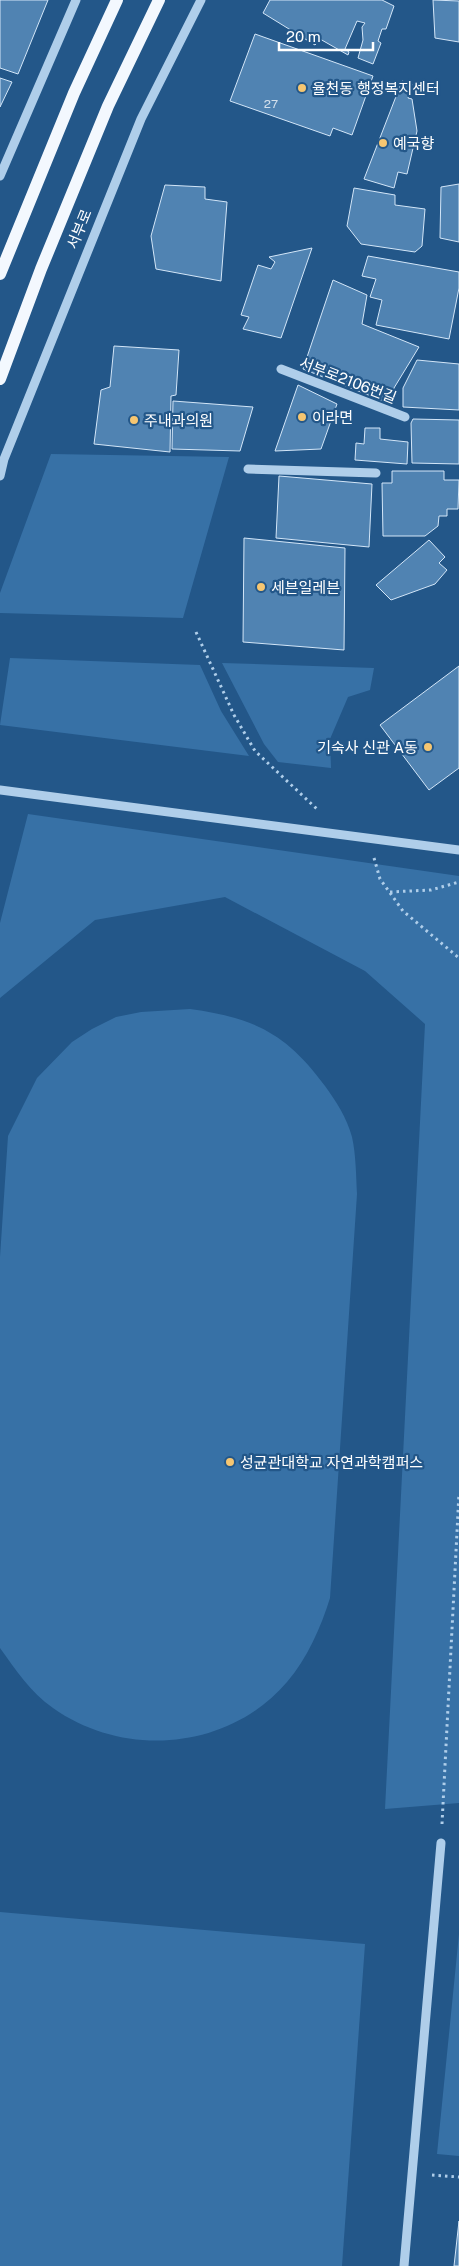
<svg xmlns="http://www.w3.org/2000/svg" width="459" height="2266" font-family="'Public Sans','Noto Sans KR',sans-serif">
<rect width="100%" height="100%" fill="#235789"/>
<path fill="#3771a6" d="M51,454L229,457L183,618L0,613V593Z
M10,658L200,665L221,711L249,756L0,725Z
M222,663L374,668L370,690L348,697L330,739L331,768L278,762L264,744Z
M28,814L459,876V1803L385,1809L425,1024L365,971L225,897L95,920L0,998V923Z
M190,1009C254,1018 286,1033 325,1086C336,1101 347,1118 352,1137C356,1155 356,1175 357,1194L330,1598C321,1627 307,1659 287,1682C229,1750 125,1759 53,1708C30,1692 16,1670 0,1648V1257L8,1136L37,1078L72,1042L92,1029L116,1017L141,1012Z
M0,1912L365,1944L342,2266H0Z
M459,1934V2156L437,2154Z"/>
<path fill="#5083b2" stroke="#d3e6f8" d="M0,0H48L18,74L0,68Z
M270,0H382L394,6L386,29H382L378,41L381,43L373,64L358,58L363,40L362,27L365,23L357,21L345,49L349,52L348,55L320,39L315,45L263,13Z
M433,0L459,1V42L435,38Z
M255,34L373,76L352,135L333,128L330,136L230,101Z
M0,78L12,82L0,107Z
M402,81L412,84L408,98L412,99L417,131L407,174L398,172L394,188L364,179Z
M459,184V242L440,238L441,187Z
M165,185L205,187V199L227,202L221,281L156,269L151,236Z
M354,188L395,195V205L425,209L422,246L415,252L361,244L347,226Z
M312,248L281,338L243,329L249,317L241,315L258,265L271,269L275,262L269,257Z
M368,256L459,272V288L449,339L376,325L382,300L370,297L376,279L362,276Z
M333,280L367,295L362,324L419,347L394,388L391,404L303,369Z
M114,346L179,350L176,395L171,396L170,452L94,444L101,390L110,387Z
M417,360L459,364V410L403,407V388Z
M298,385L337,404L321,449L275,451Z
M173,401L253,407L240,451L172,449Z
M413,419L459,420V464L412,463L411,423Z
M365,428H380V439L408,442L407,464L355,460L356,443L364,444Z
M392,471H444V480H459L458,509H447V516H439L438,526L425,536H383L382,483H392Z
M279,476L372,484L369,547L276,538Z
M244,538L345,548L344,650L243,642Z
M429,540L445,557L439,563L447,570L435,584L391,600L376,585Z
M459,666V768L429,790L380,725Z
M459,2221V2266H454Z"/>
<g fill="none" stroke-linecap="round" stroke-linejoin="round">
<path stroke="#afceea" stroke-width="3" stroke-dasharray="2.5 4" stroke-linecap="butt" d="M196,632L234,715L255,751L318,810
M374,858L380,879L403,911L459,958
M390,892L431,890L459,882
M442,1824L459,1493
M432,2175L459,2177"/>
<path stroke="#afceea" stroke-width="9" d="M0,176L76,0
M281,369L405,417
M248,469L376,473
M0,476L4,459L141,119L201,0
M0,790L459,850
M404,2266L441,1843"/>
<path stroke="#f3f8fe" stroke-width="12" d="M0,274L74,93L117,0
M0,379L41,269L108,106L159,0"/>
</g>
<g fill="#f6c671" stroke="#235789" stroke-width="2">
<circle cx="302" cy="88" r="5"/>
<circle cx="383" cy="143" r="5"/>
<circle cx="302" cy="417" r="5"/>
<circle cx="134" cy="420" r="5"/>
<circle cx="261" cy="587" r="5"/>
<circle cx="428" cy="747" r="5"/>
<circle cx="230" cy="1462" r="5"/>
</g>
<g text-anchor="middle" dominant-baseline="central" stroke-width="4.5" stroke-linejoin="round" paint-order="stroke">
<g font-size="12" fill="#d3e0ec">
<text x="271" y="104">27</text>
</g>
<g font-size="15" fill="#fff" stroke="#235789" text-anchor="start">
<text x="312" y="88">율천동 행정복지센터</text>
<text x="393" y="143">예국향</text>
<text x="312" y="417">이라면</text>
<text x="144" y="420">주내과의원</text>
<text x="271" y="587">세븐일레븐</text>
<text x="418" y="747" text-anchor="end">기숙사 신관 A동</text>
<text x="240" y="1462">성균관대학교 자연과학캠퍼스</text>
</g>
<g font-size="15" fill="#fff" stroke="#235789">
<text transform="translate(79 229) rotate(-68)">서부로</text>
<text transform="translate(348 380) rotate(21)">서부로2106번길</text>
</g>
</g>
<path d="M279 42v8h94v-8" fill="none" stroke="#ffffff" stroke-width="2.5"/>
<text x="286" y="42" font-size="15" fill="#ffffff" stroke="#235789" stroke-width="4" paint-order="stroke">20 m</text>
</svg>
